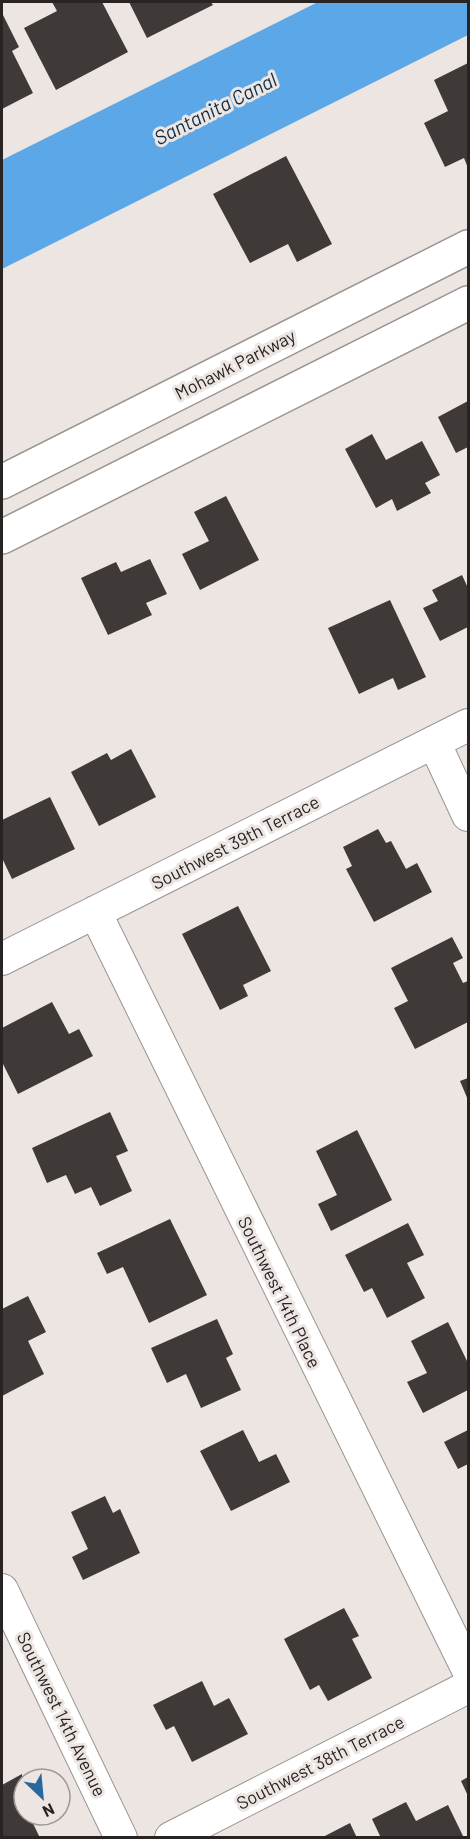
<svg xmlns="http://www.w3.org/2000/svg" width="470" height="1839" font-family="Barlow,sans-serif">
<rect width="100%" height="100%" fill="#ece5e2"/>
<path fill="#5ba7e8" d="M318,2H468V35L2,269V160Z"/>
<path fill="#3f3a38" d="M52,2H102L128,52L56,90L24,28L57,11Z
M129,2H211L213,5L147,38Z
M2,13L19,47L12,51L33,93L2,109Z
M468,63V168L464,158L445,167L424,123L448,111L434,80Z
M286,156L332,244L297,262L288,244L250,263L213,194Z
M468,401V447L456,453L438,417Z
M372,434L386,460L422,441L440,475L425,483L431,493L397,511L392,499L376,508L345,449Z
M226,496L259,560L200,590L182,554L209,541L194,512Z
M150,559L167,594L146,603L152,615L108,635L81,578L116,562L121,572Z
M462,575L468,588V627L440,641L423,608L438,601L432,590Z
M390,600L426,677L398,690L393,678L359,694L328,628Z
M131,749L156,797L99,826L71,772L107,753L111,760Z
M50,797L75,849L12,879L2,858V820Z
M378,829L386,843L391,841L406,869L417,863L432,892L374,922L346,869L352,866L343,847Z
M238,906L271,971L243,985L248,996L220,1010L182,934Z
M452,937L463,958L453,963L463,983L468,981V1022L415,1049L394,1008L408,1001L391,968Z
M52,1002L69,1034L79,1029L93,1056L18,1094L2,1062V1028Z
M468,1078V1100L460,1081Z
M110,1112L128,1151L116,1156L132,1191L100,1206L91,1187L75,1194L66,1175L47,1183L32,1148Z
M357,1130L392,1200L331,1231L318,1204L337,1195L316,1151Z
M170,1219L207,1295L149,1323L123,1267L107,1274L97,1253Z
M408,1223L424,1255L407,1263L425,1298L387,1318L372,1288L364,1292L345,1255Z
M28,1296L46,1332L28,1341L44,1374L2,1396V1309Z
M217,1319L233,1354L226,1358L241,1390L201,1408L186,1374L167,1383L151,1348Z
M448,1322L468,1363V1390L423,1413L407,1382L427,1373L411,1341Z
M243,1430L259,1462L276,1454L290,1482L231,1511L200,1451Z
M468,1430V1464L458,1469L444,1442Z
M105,1496L113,1513L120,1509L140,1553L83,1580L72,1557L88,1549L71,1512Z
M344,1608L359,1636L352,1639L372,1678L328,1701L319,1685L310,1690L284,1639Z
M202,1681L214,1706L229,1698L248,1734L192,1762L174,1726L166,1730L153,1705Z
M22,1774L24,1815H29L40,1838H2V1785Z
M468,1777V1796L461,1781Z
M406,1802L416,1821L448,1805L464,1838H381L372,1819Z
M350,1823L357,1838H321Z"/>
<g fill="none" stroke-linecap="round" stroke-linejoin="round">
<g stroke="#9a9491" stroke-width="34">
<path id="minor" d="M434,742L468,815
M95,912L468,1670
M2,959L468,725
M2,1590L121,1838
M171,1838L468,1687"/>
</g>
<g stroke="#9a9491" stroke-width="36">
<path id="tertiary" d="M2,482L468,247
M2,537L468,303"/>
</g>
<use href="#minor" stroke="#fff" stroke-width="32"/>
<use href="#tertiary" stroke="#fff" stroke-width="33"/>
</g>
<g text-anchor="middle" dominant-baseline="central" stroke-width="6" stroke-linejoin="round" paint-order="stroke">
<g font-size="18" fill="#272423" stroke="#ece5e2">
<text transform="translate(235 364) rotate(-27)">Mohawk Parkway</text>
<text transform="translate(235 842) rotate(-27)">Southwest 39th Terrace</text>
<text transform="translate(280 1292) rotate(64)">Southwest 14th Place</text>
<text transform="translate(62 1714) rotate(64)">Southwest 14th Avenue</text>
<text transform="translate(320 1762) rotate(-27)">Southwest 38th Terrace</text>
</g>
<g font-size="20" font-style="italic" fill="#0b2c46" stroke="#ece5e2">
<text transform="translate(215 108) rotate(-27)">Santanita Canal</text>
</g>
</g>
<rect width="470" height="1839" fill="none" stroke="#272423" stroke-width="6"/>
<g transform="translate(42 1797) rotate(154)"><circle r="28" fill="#ece5e2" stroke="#9d9896" stroke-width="1.5"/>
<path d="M0-4.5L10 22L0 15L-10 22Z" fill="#27699f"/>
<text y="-9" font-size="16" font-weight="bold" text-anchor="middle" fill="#272423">N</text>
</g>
</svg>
